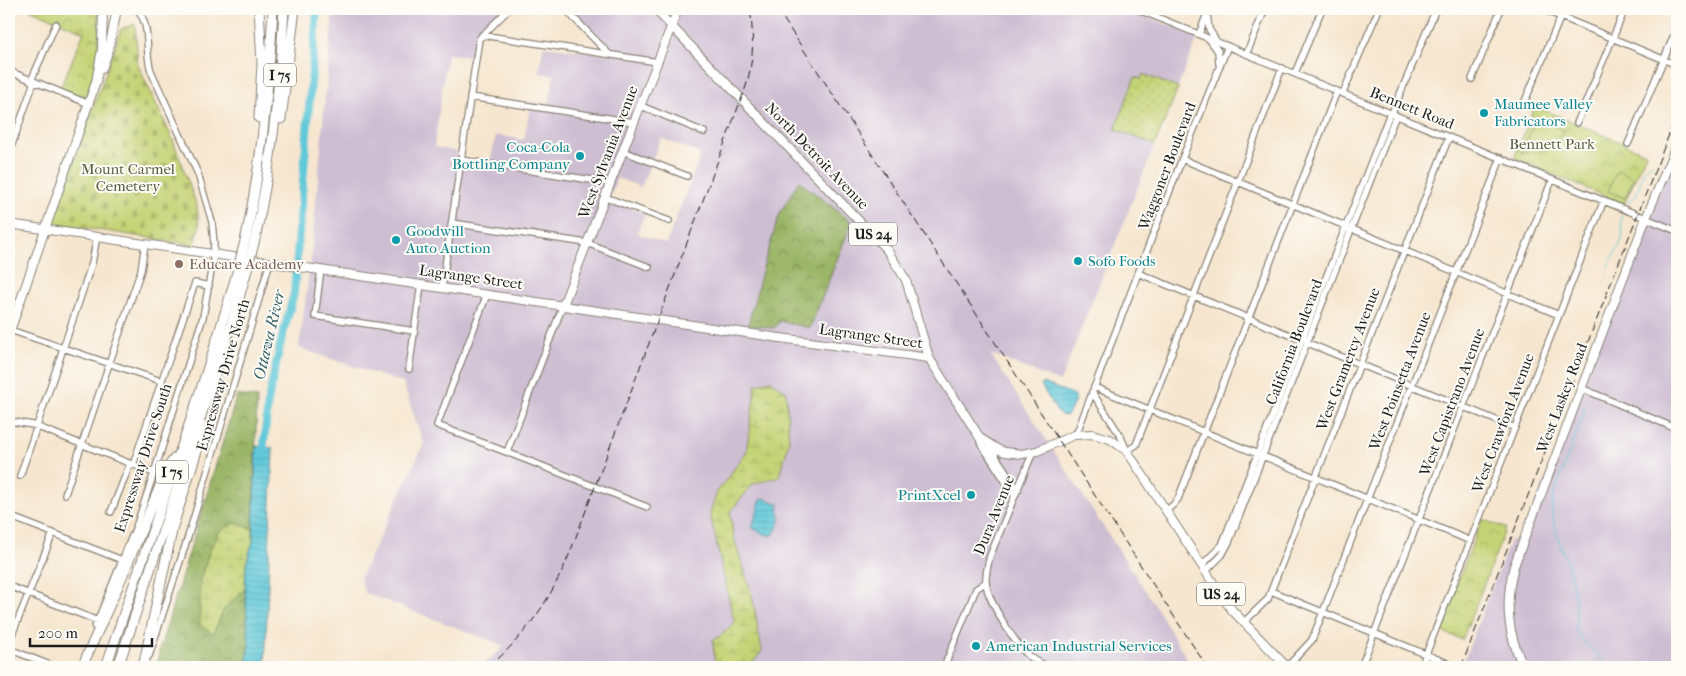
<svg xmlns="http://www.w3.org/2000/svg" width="1686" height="676" font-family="'IM FELL French Canon',serif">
<defs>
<pattern id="grass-dots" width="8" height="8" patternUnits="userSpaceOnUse" patternTransform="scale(1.25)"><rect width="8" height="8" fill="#c4d376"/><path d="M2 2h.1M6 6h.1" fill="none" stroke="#a8b566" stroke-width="1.8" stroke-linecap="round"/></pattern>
<pattern id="forest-crowns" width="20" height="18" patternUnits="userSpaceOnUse" patternTransform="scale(1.25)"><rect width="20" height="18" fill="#9bb567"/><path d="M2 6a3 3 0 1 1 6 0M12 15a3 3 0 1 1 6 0" fill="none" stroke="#7e9254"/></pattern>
<pattern id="wetland-marsh" width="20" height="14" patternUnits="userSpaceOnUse" patternTransform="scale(1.25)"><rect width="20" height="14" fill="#c4d376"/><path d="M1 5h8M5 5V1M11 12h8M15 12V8" fill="none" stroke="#a8b566"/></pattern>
<pattern id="cemetery-stones" width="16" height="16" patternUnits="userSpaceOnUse" patternTransform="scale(1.25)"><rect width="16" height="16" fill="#c4d376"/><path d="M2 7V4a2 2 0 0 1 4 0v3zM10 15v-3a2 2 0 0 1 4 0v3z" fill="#a8b566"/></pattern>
<pattern id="park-crowns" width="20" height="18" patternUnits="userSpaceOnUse" patternTransform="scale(1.25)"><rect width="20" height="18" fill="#c4d376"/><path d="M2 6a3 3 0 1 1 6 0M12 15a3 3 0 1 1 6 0" fill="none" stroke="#a8b566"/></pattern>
<pattern id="water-rules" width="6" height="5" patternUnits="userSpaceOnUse" patternTransform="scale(1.25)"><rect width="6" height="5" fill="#5ec8d9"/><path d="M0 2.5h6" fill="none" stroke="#51abba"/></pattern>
</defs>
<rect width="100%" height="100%" fill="#fdfcf7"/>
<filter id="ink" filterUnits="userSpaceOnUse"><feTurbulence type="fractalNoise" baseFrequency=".02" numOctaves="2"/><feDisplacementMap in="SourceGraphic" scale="10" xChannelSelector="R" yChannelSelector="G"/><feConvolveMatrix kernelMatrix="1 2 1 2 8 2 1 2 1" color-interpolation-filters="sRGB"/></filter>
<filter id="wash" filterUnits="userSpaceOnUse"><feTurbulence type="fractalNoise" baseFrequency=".0096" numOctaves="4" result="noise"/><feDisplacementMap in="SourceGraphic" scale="20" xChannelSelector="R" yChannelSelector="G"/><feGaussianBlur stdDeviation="1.12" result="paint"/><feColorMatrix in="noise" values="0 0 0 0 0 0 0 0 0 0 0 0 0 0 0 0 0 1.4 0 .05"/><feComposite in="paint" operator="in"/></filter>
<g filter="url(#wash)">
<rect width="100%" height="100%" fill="#f6e6cf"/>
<path fill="#cdbed2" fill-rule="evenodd" d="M333,9H504L477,36L474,56L447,54L434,147L458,152L456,157L490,163L496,135L524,140L531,102L549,105L554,75L539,73L543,46L609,54L565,9H1129L1198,37L1060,382L990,354L1156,607L1192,667H481L505,646L365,593L360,578L424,444L403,383L299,348L311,259ZM661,138L701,154L666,244L637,233L645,213L609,200L617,178L641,187Z
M1677,144V667H1461L1511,539L1520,544Z"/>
<path fill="url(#grass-dots)" stroke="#707849" d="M1143,74L1178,88L1155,145L1115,129L1135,77L1141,79Z"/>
<path fill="url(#forest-crowns)" stroke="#5c6842" d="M799,181L852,222L810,328L780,321L774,328L748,325L764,264L780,213Z
M237,395L257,398L253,529L236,523L213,633L224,609L245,589L249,646L246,667H156L160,648Z"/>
<path fill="url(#wetland-marsh)" stroke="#707849" d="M770,380L786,391L789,442L780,476L753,484L730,512L734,538L752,595L762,651L749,667H715L713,640L722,635L734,622L710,513L717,492L746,453L756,385Z
M236,523L253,529V541L246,564L245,589L224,609L213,634L200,625V580L210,550L220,531Z"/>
<path fill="url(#cemetery-stones)" stroke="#707849" d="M135,24L138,65L173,140L197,206L199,226L195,245L53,223L121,29Z"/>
<path fill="url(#park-crowns)" stroke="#707849" d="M29,9H99V47L96,68L85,99L60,89L84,32Z
M1535,106L1646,153L1624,204L1514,158Z
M1482,519L1506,528L1462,640L1439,630Z"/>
<path fill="#c4d376" stroke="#707849" d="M1537,118L1564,130C1553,150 1543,152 1521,153Z
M1617,170L1634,178L1625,198L1608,191Z"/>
<path fill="url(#water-rules)" stroke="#3d727a" d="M1043,383L1075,395V401L1068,415L1063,416L1057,412L1041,385Z
M256,446L273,448L265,667H246L249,646L245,589L246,564L253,541Z
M763,498L779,504L778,510L781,518L774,534L770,536L752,528L760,502Z"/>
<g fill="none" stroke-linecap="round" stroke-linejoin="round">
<path stroke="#5ec8d9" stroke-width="1" d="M1661,163L1664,162
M1627,203C1630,200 1634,198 1636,195C1642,184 1639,169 1652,164
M1607,273C1608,260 1619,251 1622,239C1624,230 1619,222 1622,214
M1572,362L1583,337
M1585,405L1584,413L1553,497L1552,513L1557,535L1569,568L1572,582L1576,609V630L1582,640L1600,656L1604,667"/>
<path stroke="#5ec8d9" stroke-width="8" d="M263,455L268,401L280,346L294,293L317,9"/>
</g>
</g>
<g filter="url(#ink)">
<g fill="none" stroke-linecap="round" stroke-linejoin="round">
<g stroke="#898176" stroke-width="8">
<path id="minor" d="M565,9L609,54
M1137,9L1677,231
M1542,9L1677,65
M1207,15L1209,29L1217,42
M1199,34L1209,9
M482,35L658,62
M1209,39L1218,51L1219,64
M1247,53L1265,9
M9,71L89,104
M1295,73L1322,9
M1472,79L1501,9
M31,81L56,24
M1343,93L1379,9
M470,97L634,122
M1525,101L1564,9
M641,106L704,132
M1392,113L1436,9
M1577,123L1625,9
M1628,144L1677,28
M623,151L687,176
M9,153L34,82
M1182,159L1343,225L1347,227V229
M461,160L611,183
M605,197L669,221
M452,223L587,243L649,267
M1352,227V229L1559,315
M321,269L315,316L414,331
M1138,273L1302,340L1305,338L1308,343L1515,428
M442,287L479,39L509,9
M487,294L437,425L647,507
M10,330L161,381
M409,369L421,284
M1094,387L1471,541
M1581,388L1677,429
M1092,392L1120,435L1127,451L1136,445L1282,68
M9,421L33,425L154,473
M1076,435L1182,159L1228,46
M980,438V442L1015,496
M989,446L1018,490
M507,452L563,305
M1033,452L990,556C988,565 985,574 986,583C988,601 1015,644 1029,656C1035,661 1042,664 1049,667
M133,465L195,283L209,286
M20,476L92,263L97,236
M65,494L141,270L145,244
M1167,510L1173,505L1178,499L1337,91
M111,512L130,464
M9,516L122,560
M1202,565L1222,545L1390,113
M1206,571L1222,555L1229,542L1396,115
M9,586L98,621
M1271,591L1452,665
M1244,622L1268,599L1271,591L1449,137
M95,627L137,524L154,473L203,317L213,260L214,243L212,222L198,174L151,71C144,50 152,27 137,9
M9,642L53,533
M9,649L55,667
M149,656L188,537L270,262
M944,667L976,589L986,582
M1287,667L1312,640L1501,158
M1361,667L1552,180
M1421,667L1604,200"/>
</g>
<g stroke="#898176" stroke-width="10">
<path id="major" d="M655,9L887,250L906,280L929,358L980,438L997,449L1005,452L1022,454L1037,451L1074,435L1092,434L1110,439L1127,451L1223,598L1232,610L1287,667
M102,69L109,49L117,9
M9,224L780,338L929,358
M563,305L678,9
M9,334L96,82L102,49L103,9
M82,667L85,660
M1524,667C1507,635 1505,600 1514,566L1646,218L1677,144"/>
</g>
<g stroke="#898176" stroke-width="11">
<path id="highway" d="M259,9L262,63L259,118
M281,119L295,9
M246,237C262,162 269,85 273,9
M255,239C272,163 280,86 284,9
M85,660L119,584L168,467L175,458
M106,667C149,537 198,408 236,276
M118,667L232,322L245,277
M143,667L173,526L201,438V425"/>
</g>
<use href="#minor" stroke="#fff" stroke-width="5.5"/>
<use href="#major" stroke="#fff" stroke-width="8"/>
<use href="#highway" stroke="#fff" stroke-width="9"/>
<path stroke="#1c1c1c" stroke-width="1" stroke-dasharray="8 4" stroke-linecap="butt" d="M777,9L1207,667
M489,667C528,633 552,598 571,550L745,89C754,62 754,37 750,9
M1461,667L1677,114"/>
<g stroke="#898176" stroke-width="11" stroke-linecap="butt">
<path id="highway-bridge" d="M236,276L246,237
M245,277L255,239"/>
</g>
<use href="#highway-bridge" stroke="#fff" stroke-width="9"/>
</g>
</g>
<g fill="#0f9aa8" stroke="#fdfcf7" stroke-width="2">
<circle cx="1484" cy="113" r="5"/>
<circle cx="580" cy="156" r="5"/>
<circle cx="396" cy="240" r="5"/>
<circle cx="1078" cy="261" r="5"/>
<circle cx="971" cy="495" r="5"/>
<circle cx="976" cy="646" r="5"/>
</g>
<circle fill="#8d6e63" stroke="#fdfcf7" stroke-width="2" cx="179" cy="264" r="5"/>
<g text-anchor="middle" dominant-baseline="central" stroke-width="4" stroke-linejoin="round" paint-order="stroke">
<g fill="#fdfcf7" stroke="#605f5e" stroke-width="1">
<rect x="264" y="63.5" width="32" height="23" rx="4"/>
<rect x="849" y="222.5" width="48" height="23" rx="4"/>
<rect x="156" y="460.5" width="32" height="23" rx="4"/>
<rect x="1197" y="582.5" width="48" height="23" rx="4"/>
</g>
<g font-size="14" font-weight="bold" fill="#1c1c1c">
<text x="280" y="75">I 75</text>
<text x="873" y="234">US 24</text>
<text x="172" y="472">I 75</text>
<text x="1221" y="594">US 24</text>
</g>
<g font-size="15" fill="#0d838f" stroke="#fdfcf7" text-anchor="start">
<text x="1494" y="104">Maumee Valley<tspan x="1494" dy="17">Fabricators</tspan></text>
<text x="570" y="147" text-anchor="end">Coca-Cola<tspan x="570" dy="17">Bottling Company</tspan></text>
<text x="406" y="231">Goodwill<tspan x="406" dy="17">Auto Auction</tspan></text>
<text x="1088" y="261">Sofo Foods</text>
<text x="961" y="495" text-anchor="end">PrintXcel</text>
<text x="986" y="646">American Industrial Services</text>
</g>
<g font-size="15" fill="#1c1c1c" stroke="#fdfcf7">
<text transform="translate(1412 108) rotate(22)">Bennett Road</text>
<text transform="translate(608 152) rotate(-69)">West Sylvania Avenue</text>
<text transform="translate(817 156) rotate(46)">North Detroit Avenue</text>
<text transform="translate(1167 166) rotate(-69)">Waggoner Boulevard</text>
<text transform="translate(471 277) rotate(8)">Lagrange Street</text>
<text transform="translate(871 336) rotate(8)">Lagrange Street</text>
<text transform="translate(1294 342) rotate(-69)">California Boulevard</text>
<text transform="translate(1348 359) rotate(-69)">West Gramercy Avenue</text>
<text transform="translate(223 375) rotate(-74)">Expressway Drive North</text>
<text transform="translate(1400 381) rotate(-69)">West Poinsetta Avenue</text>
<text transform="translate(1562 398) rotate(-69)">West Laskey Road</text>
<text transform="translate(1452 402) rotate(-69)">West Capistrano Avenue</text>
<text transform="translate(1503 423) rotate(-69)">West Crawford Avenue</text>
<text transform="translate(143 458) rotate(-72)">Expressway Drive South</text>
<text transform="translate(994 515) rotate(-68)">Dura Avenue</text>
</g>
<g font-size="15" fill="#575c3c" stroke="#fdfcf7">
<text x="1552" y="144">Bennett Park</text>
<text x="128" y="169">Mount Carmel<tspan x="128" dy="17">Cemetery</tspan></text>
</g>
<g font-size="15" fill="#785e54" stroke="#fdfcf7" text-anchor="start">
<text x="189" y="264">Educare Academy</text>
</g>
<g font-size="16" font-style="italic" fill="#366168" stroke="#fdfcf7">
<text transform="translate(269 335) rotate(-77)">Ottawa River</text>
</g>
</g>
<rect width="1686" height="676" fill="none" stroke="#fdfcf7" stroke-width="30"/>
<path d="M30 638v8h122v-8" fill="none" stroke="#1c1c1c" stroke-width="2.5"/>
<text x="38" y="638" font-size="15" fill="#1c1c1c" stroke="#fdfcf7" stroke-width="4" paint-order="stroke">200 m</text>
</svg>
